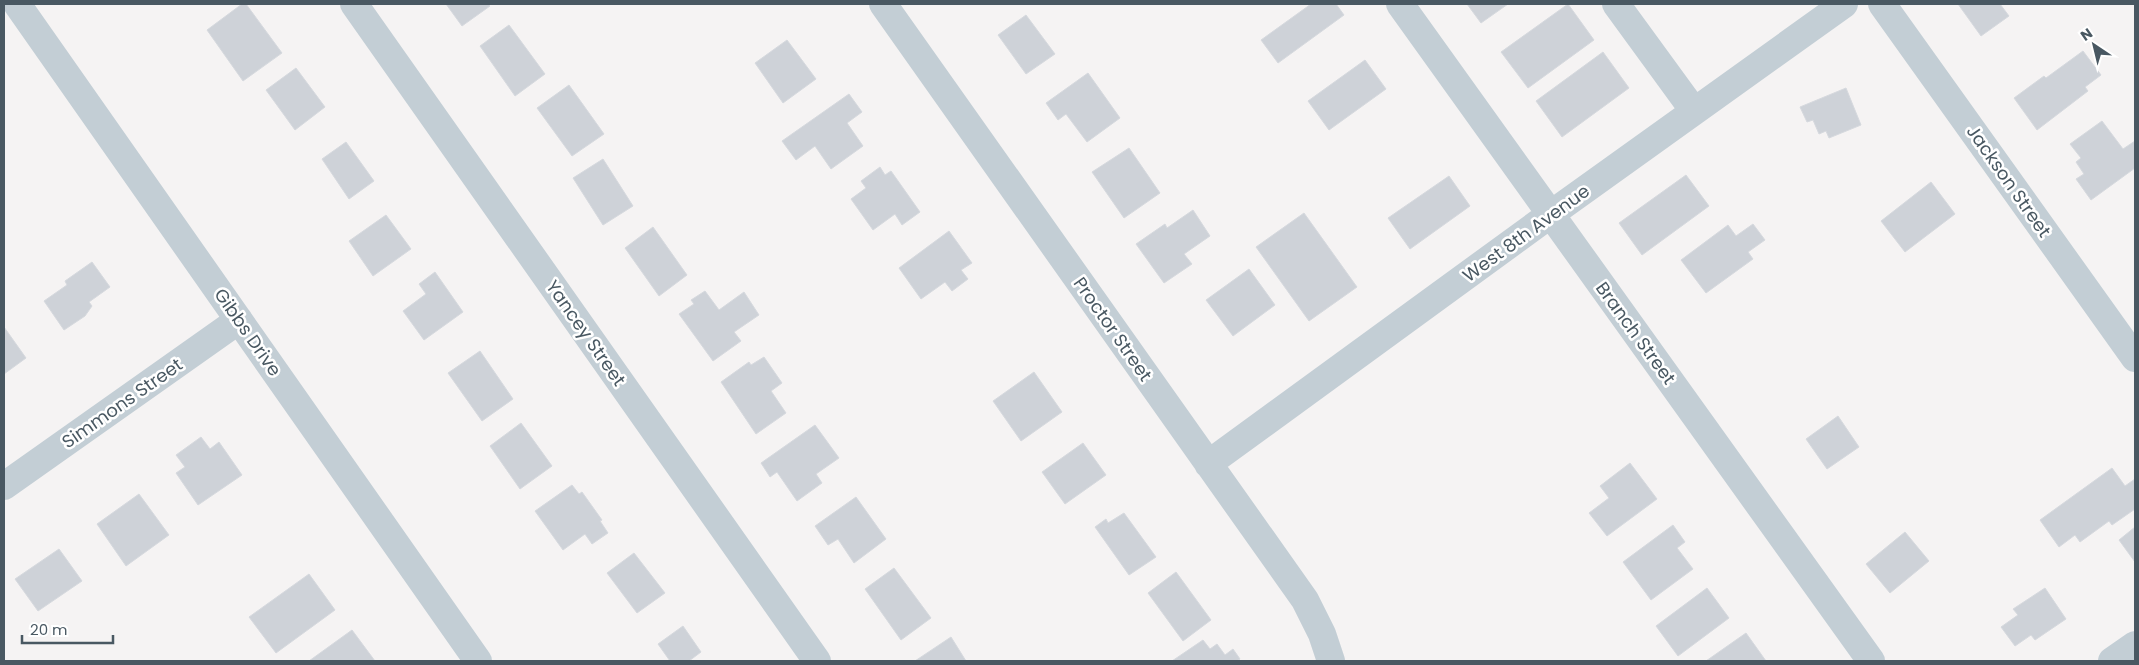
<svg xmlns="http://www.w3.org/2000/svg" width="2139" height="665" font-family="Poppins,sans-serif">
<rect width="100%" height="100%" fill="#f5f3f3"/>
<path fill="#ced2d8" stroke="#d6d9de" d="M242,4H246L282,53L243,81L207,30Z
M446,4H488L490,6L462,26Z
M1311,4H1336L1344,15L1278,63L1261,40Z
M1467,4H1508L1481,23Z
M1568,4L1594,40L1528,88L1501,52Z
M1958,4H2000L2009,16L1981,36Z
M1026,15L1055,54L1026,74L998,35Z
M509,25L545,74L515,96L480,46Z
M787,40L816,79L783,103L755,63Z
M2083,51L2101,75L2085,87L2088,91L2037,130L2014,98L2044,76L2046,78Z
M1603,52L1629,88L1562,137L1536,101Z
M1365,60L1386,89L1329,130L1308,101Z
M296,68L325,107L295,130L266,90Z
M1088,73L1120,118L1087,142L1066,114L1058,120L1046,103Z
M569,85L604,134L572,156L537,108Z
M1846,88L1861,125L1829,138L1826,131L1819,134L1813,120L1807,122L1800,107Z
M849,94L862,112L847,123L863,146L831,169L815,146L796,160L782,141Z
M2102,121L2123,149L2135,141V168L2091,200L2076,179L2084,174L2076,162L2081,158L2070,144Z
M346,142L374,181L349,199L322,159Z
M1129,148L1160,193L1124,218L1092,172Z
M603,159L633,206L603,225L573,178Z
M880,167L885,175L891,171L920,212L902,225L895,214L873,230L851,199L866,188L861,181Z
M1686,175L1709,206L1642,255L1619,223Z
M1449,176L1470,206L1410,249L1388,218Z
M1931,182L1955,214L1905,252L1881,221Z
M1193,210L1210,236L1184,254L1192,264L1164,283L1136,244L1165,224L1167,228Z
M1304,213L1357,287L1309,321L1256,247Z
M386,215L411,249L373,276L349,241Z
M1753,224L1765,240L1748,252L1753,259L1706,293L1681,260L1728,225L1736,236Z
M653,227L687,275L659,296L625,248Z
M949,231L972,263L961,270L968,279L952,291L945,282L921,299L899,268Z
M92,262L110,287L89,302L92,306L85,316L64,330L44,301L67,285L65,281Z
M1249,269L1275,305L1233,336L1206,300Z
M435,272L463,312L424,340L403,311L426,294L419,284Z
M705,291L719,310L744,292L759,315L734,332L741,341L713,361L679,314L694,304L691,300Z
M4,327L26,358L4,374Z
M480,351L513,399L482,421L448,373Z
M764,357L782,383L771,391L786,413L756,434L721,382L749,362L751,365Z
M1034,372L1062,412L1021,441L993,401Z
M1838,416L1859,447L1827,469L1806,439Z
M521,423L552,466L520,489L490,446Z
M815,425L839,458L816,474L822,483L797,501L777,472L770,477L761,463Z
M201,437L210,449L219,442L242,475L198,505L176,473L185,467L176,455Z
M1083,443L1106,475L1065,504L1042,472Z
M1630,463L1657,499L1607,536L1589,513L1609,498L1600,486Z
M2112,468L2125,486L2135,479V509L2112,525L2109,521L2080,542L2075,535L2059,547L2040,520Z
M572,485L579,494L582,492L602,520L600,521L608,533L592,544L585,534L563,550L535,511Z
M139,494L169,535L126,566L97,524Z
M856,497L886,539L854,563L838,539L828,545L815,526Z
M1124,513L1156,557L1129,575L1095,527L1106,519L1108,523Z
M1673,525L1685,542L1677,548L1693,569L1651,600L1623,562Z
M2135,527V562L2119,540Z
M1905,532L1929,561L1890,593L1866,564Z
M59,549L82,581L38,611L15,579Z
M634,553L665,593L637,613L607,573Z
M894,568L931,618L901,640L865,589Z
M1176,572L1211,620L1183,641L1148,593Z
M309,574L335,610L276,653L249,617Z
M1707,588L1729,618L1678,656L1656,626Z
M2045,588L2066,619L2035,640L2031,635L2015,646L2001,627L2018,615L2013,609Z
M683,626L701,652L689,661H670L658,644Z
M352,630L375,661H309Z
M1746,633L1766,661H1706Z
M951,637L966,661H915Z
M1203,640L1210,649L1217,644L1225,655L1233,649L1240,659L1237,661H1172Z"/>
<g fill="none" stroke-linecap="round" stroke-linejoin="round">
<path stroke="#c3ced5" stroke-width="28" d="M17,4L478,661
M354,4L817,661
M883,4L1305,600L1322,634L1331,661
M1400,4L1871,661
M1616,4L1694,111
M1882,4L2135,358
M1208,464L1551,214L1844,4
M4,486L239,320
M2112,661L2135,645"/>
</g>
<g text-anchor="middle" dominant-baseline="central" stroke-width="5" stroke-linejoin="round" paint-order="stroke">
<g font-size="18" fill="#495862" stroke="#fff">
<text transform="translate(2009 181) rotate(55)">Jackson Street</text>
<text transform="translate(1526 233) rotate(-36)">West 8th Avenue</text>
<text transform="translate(1113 329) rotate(55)">Proctor Street</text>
<text transform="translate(248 332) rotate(55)">Gibbs Drive</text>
<text transform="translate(586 333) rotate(55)">Yancey Street</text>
<text transform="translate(1636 333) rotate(54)">Branch Street</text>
<text transform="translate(122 403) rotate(-35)">Simmons Street</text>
</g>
</g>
<rect width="2139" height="665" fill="none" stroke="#495862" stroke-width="10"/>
<g transform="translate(2094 45) rotate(325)" stroke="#ffffff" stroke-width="4" paint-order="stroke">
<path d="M0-4L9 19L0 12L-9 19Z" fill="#495862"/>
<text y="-8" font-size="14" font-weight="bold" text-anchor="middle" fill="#495862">N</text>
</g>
<path d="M22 635v8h91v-8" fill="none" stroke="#495862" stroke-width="2.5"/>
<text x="30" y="635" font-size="15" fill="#495862" stroke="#ffffff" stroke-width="4" paint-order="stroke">20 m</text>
</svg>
